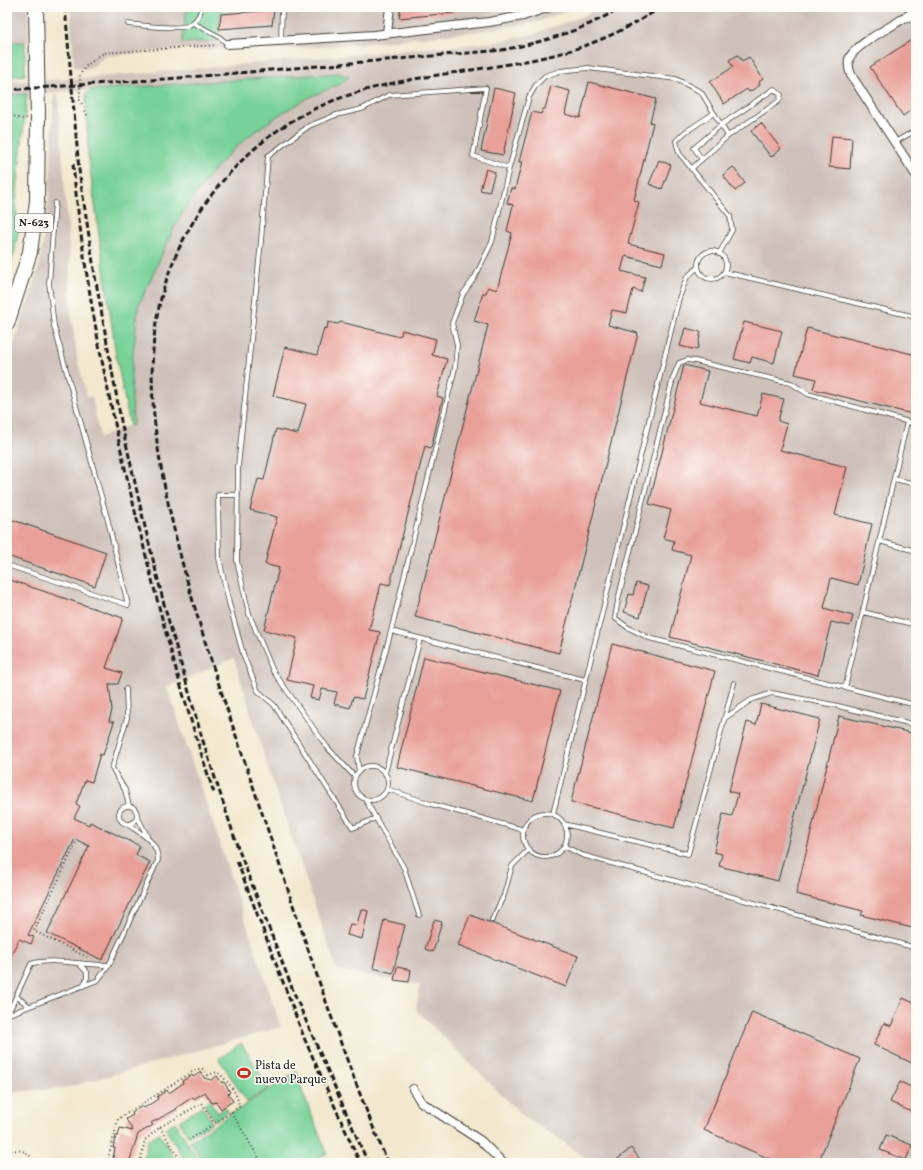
<svg xmlns="http://www.w3.org/2000/svg" width="923" height="1170" font-family="Vollkorn,serif">
<rect width="100%" height="100%" fill="#fdfcf7"/>
<filter id="ink" filterUnits="userSpaceOnUse"><feTurbulence type="fractalNoise" baseFrequency=".025" numOctaves="2"/><feDisplacementMap in="SourceGraphic" scale="8" xChannelSelector="R" yChannelSelector="G"/><feConvolveMatrix kernelMatrix="1 2 1 2 8 2 1 2 1" color-interpolation-filters="sRGB"/></filter>
<filter id="wash" filterUnits="userSpaceOnUse"><feTurbulence type="fractalNoise" baseFrequency=".012" numOctaves="4" result="noise"/><feDisplacementMap in="SourceGraphic" scale="16" xChannelSelector="R" yChannelSelector="G"/><feGaussianBlur stdDeviation="0.9" result="paint"/><feColorMatrix in="noise" values="0 0 0 0 0 0 0 0 0 0 0 0 0 0 0 0 0 1.4 0 .05"/><feComposite in="paint" operator="in"/></filter>
<g filter="url(#wash)">
<rect width="100%" height="100%" fill="#f2e8ce"/>
<path fill="#cec1ba" d="M7,7H28V42H7Z
M70,7H576L537,22L486,30L380,42L285,49H188L106,56L89,69L74,67Z
M601,7H916V1163H592L564,1142L523,1116L416,1010L420,985L337,970L269,771L234,658L167,687L281,1027L69,1087L7,1093V364L39,267L49,198L54,95L58,94L69,246L71,312L78,363L87,397H92L100,438L129,425L130,426L132,358L138,307L174,228L184,211L211,173L232,151L250,135L269,121L308,98L340,84L339,73L8,95L7,82L88,78L497,42L533,34L581,17Z"/>
<path fill="#77d198" stroke="#4a765a" d="M187,7H222L217,41L182,43Z
M7,42H25V75L7,77Z
M339,73L349,77L340,84L308,98L282,113L250,135L232,151L211,173L184,211L174,228L138,307L131,374L133,425L130,426L116,356L88,155L86,94L90,90Z
M27,94L16,201L18,232L14,255L7,272V95Z
M241,1043L269,1088L247,1102L219,1059Z
M297,1071L302,1091L327,1153L311,1163H204L190,1141Z
M209,1100L218,1113L225,1108L228,1112L215,1121L204,1104Z
M202,1106L212,1123L189,1137L179,1121Z
M175,1122L200,1163H186L165,1128Z
M159,1133L177,1163H143L148,1140Z"/>
<g id="blocks">
<path fill="#e9a099" d="M401,7H454V13L399,18Z
M274,10L272,25L219,29L221,14Z
M916,37V106L903,116L870,67Z
M738,55L742,61L749,57L763,79L759,82L760,85L749,92L747,89L724,104L710,82L733,67L729,60Z
M589,82L656,99L650,122L653,123L634,200L639,202L628,244L665,253L662,265L625,256L621,271L645,277L641,292L633,289L627,313L612,310L608,325L638,333L559,653L415,617L488,325L474,321L483,293H486L488,287L497,290L512,233L507,231L513,205L507,203L511,188L515,189L522,162H519L532,112L541,114L543,109H545L551,86L570,91L565,114L580,118Z
M494,88L516,93L503,155L481,151Z
M761,123L781,149L771,157L751,131Z
M832,136L852,138L850,169L829,167Z
M659,160L671,165L662,189L649,184Z
M733,167L745,183L735,191L723,175Z
M486,169L495,172L489,192L480,190Z
M328,322L337,324L341,322L396,336L401,335L402,330L436,339L432,355L447,359L437,396L443,398L431,448L425,446L390,585L381,583L379,592L369,630L380,632L363,699L353,697L350,708L334,704L337,692L322,689L319,700L310,698L313,686L287,680L297,638L264,630L279,568L265,564L277,517L250,510L258,479L264,480L276,429L298,434L306,404L273,396L285,347L317,355L324,328L327,329Z
M744,322L782,331L774,363L752,357L750,363L734,359Z
M685,328L701,332L697,350L680,346Z
M807,328L916,355V415L813,389L816,379L795,374Z
M684,365L708,371L700,402L757,416L763,394L784,399L778,421L787,424L780,450L847,467L835,515L872,524L858,585L831,578L824,608L853,616L850,626L831,622L818,675L670,637L691,555L672,550L674,541L663,538L671,510L649,504Z
M7,518L106,552L95,586L7,556Z
M7,579L123,618L106,668L122,673L118,684H109L112,710L109,721L114,722L103,755L100,754L92,782L85,780L76,804L80,806L74,818L89,825L90,822L140,846L136,855L150,862L102,960L47,933L89,846L75,839L28,935L34,937L31,944L19,939L7,963Z
M636,583L648,586L640,617L624,612L629,594L633,595Z
M612,644L715,671L674,828L571,802Z
M424,657L560,691L533,801L397,767Z
M761,704L820,719L778,881L719,866L722,854L714,852L723,814L732,816L738,794L729,791L747,722L756,725Z
M839,716L916,734V929L861,915L863,911L796,894Z
M361,909L368,911L362,939L347,935L350,924L357,925Z
M470,915L578,956L566,987L458,945Z
M384,920L405,925L393,973L373,968Z
M434,920L442,922L433,952L425,949Z
M397,967L411,970L409,982L394,980Z
M903,998L916,1004V1065L874,1045L884,1023L891,1026Z
M752,1012L860,1059L818,1163H779L704,1130Z
M201,1072L204,1078L211,1080L217,1076L222,1083L224,1082L230,1092L228,1094L233,1101L221,1109L216,1102L212,1103L205,1092L194,1099L193,1097L176,1108L177,1109L151,1123L153,1125L138,1134L129,1163H112L115,1148H113L116,1136H118L120,1128L133,1131L126,1119L133,1115L132,1113L142,1106L144,1108L158,1099L157,1097L167,1090L169,1093L183,1083L182,1081L192,1075L193,1077Z
M900,1082L916,1089V1114L890,1102Z
M886,1135L912,1145L906,1160L880,1150Z
M631,1148L643,1163H613Z"/>
</g>
</g>
<g filter="url(#ink)">
<use href="#blocks" fill-opacity="0" stroke="#3c3b37" stroke-width="1"/>
<g fill="none" stroke-linecap="round" stroke-linejoin="round">
<g stroke="#3c3b37" stroke-width="5.5">
<path id="service" d="M193,23L218,36L228,44
M128,24C142,25 176,30 187,26C195,23 200,15 202,7
M281,41L282,7
M714,113L684,133L676,141L679,153L730,216L732,230L719,254
M895,142L916,130
M691,169L728,136L779,101L781,95L774,89L721,125L694,148L702,159
M698 265a14 14 0 1 1 28 0a14 14 0 1 1-28 0Z
M724,272L916,317
M916,424L808,394L791,383L695,361L687,360L679,363L673,378L618,600L615,618L627,627L649,638L916,705
M894,479L916,484
M238,495H218L219,558L229,603L244,657L258,691L274,705L353,828L376,818
M879,541L916,551
M7,565L128,605L108,521L54,326L49,283L55,203
M863,612L916,625
M391,631L585,680
M845,688L907,422
M126,689L127,718L112,768L125,790L129,806
M725,718L751,700L772,693L834,705L916,725
M354 783a17 17 0 1 1 34 0a17 17 0 1 1-34 0Z
M359,772L357,756L391,631L455,368L457,345L452,323L463,294L475,277L492,242L509,168L529,97L536,85L545,76L560,71L588,68L676,79L701,92L728,136
M385,773L420,639
M355,777L327,747L273,671L249,614L237,561L238,467L261,241L268,156L309,126L336,115L362,109L389,95L486,88L473,156L509,168
M387,789L431,804L524,830
M365,799L404,868L419,915
M119 815a9 9 0 1 1 18 0a9 9 0 1 1-18 0Z
M523 835a22 22 0 1 1 44 0a22 22 0 1 1-44 0Z
M553,814L679,298L687,277L698,267
M137,816L147,836
M564,824L688,854L734,683
M564,846L582,855L916,948
M492,920L504,895L512,866L528,850
M79,964L87,972V978L83,986
M16,996L29,1006
M8,1014L31,964C49,957 88,966 109,965
M7,1015L98,980L109,965L158,860C158,841 141,834 127,824"/>
</g>
<g stroke="#3c3b37" stroke-width="10">
<path id="minor" d="M916,10L904,18L916,15
M904,18C891,27 854,45 849,59C848,65 849,70 851,75L916,175
M387,33L390,7
M228,44L374,35L489,22L523,16L549,7
M413,1089L421,1102L481,1141L503,1163"/>
</g>
<g stroke="#3c3b37" stroke-width="16">
<path id="trunk" d="M7,324L30,252L37,201L38,118L36,7"/>
</g>
<path stroke="#3c3b37" stroke-width="2" stroke-dasharray="1 3" stroke-linecap="butt" d="M7,113L20,119L27,118
M87,115L80,100V75L85,67L103,53L217,45
M76,843L34,931L87,957
M231,1112L262,1163
M160,1127L182,1163
M7,1151C20,1149 29,1150 34,1163
M107,1163L118,1119L197,1069H203L208,1075L217,1072C228,1081 238,1093 239,1107L189,1140
M140,1163L145,1140L160,1127L202,1103L214,1123"/>
<use href="#service" stroke="#fff" stroke-width="4"/>
<use href="#minor" stroke="#fff" stroke-width="8"/>
<use href="#trunk" stroke="#fff" stroke-width="14"/>
<path stroke="#1c1c1c" stroke-width="3" stroke-dasharray="6 3" stroke-linecap="butt" d="M65,7L79,170L95,276L121,421L145,527L165,608L202,738L238,848L296,998L368,1163
M7,90L179,78L502,50C544,42 585,30 621,7
M73,164C83,274 105,383 130,490C154,592 181,694 214,793
M237,861L305,1040L360,1163
M388,1163C338,1046 300,924 259,804C230,717 199,631 177,542C161,475 147,407 154,338C162,257 208,182 274,133C360,70 466,79 565,52C600,42 631,27 661,7"/>
</g>
</g>
<defs>
<g id="stadium-bare" transform="scale(1.08)"><path d="M0-5a6.5 5 0 1 0 0 10a6.5 5 0 1 0 0-10ZM-3.5-1.8h7v3.6h-7Z" fill="#c8321e" stroke="#fdfcf7" stroke-width="2.5" paint-order="stroke"/></g>
</defs>
<g fill-rule="evenodd">
<use href="#stadium-bare" x="244" y="1073"/>
</g>
<g text-anchor="middle" dominant-baseline="central" stroke-width="3" stroke-linejoin="round" paint-order="stroke">
<rect fill="#fdfcf7" stroke="#605f5e" stroke-width="1" x="15" y="214" width="38" height="18" rx="3"/>
<g font-size="11" font-weight="bold" fill="#1c1c1c">
<text x="34" y="223">N-623</text>
</g>
<g font-size="12" fill="#1c1c1c" stroke="#fdfcf7" text-anchor="start">
<text x="255" y="1066">Pista de<tspan x="255" dy="14">nuevo Parque</tspan></text>
</g>
</g>
<rect width="923" height="1170" fill="none" stroke="#fdfcf7" stroke-width="24"/>
</svg>
